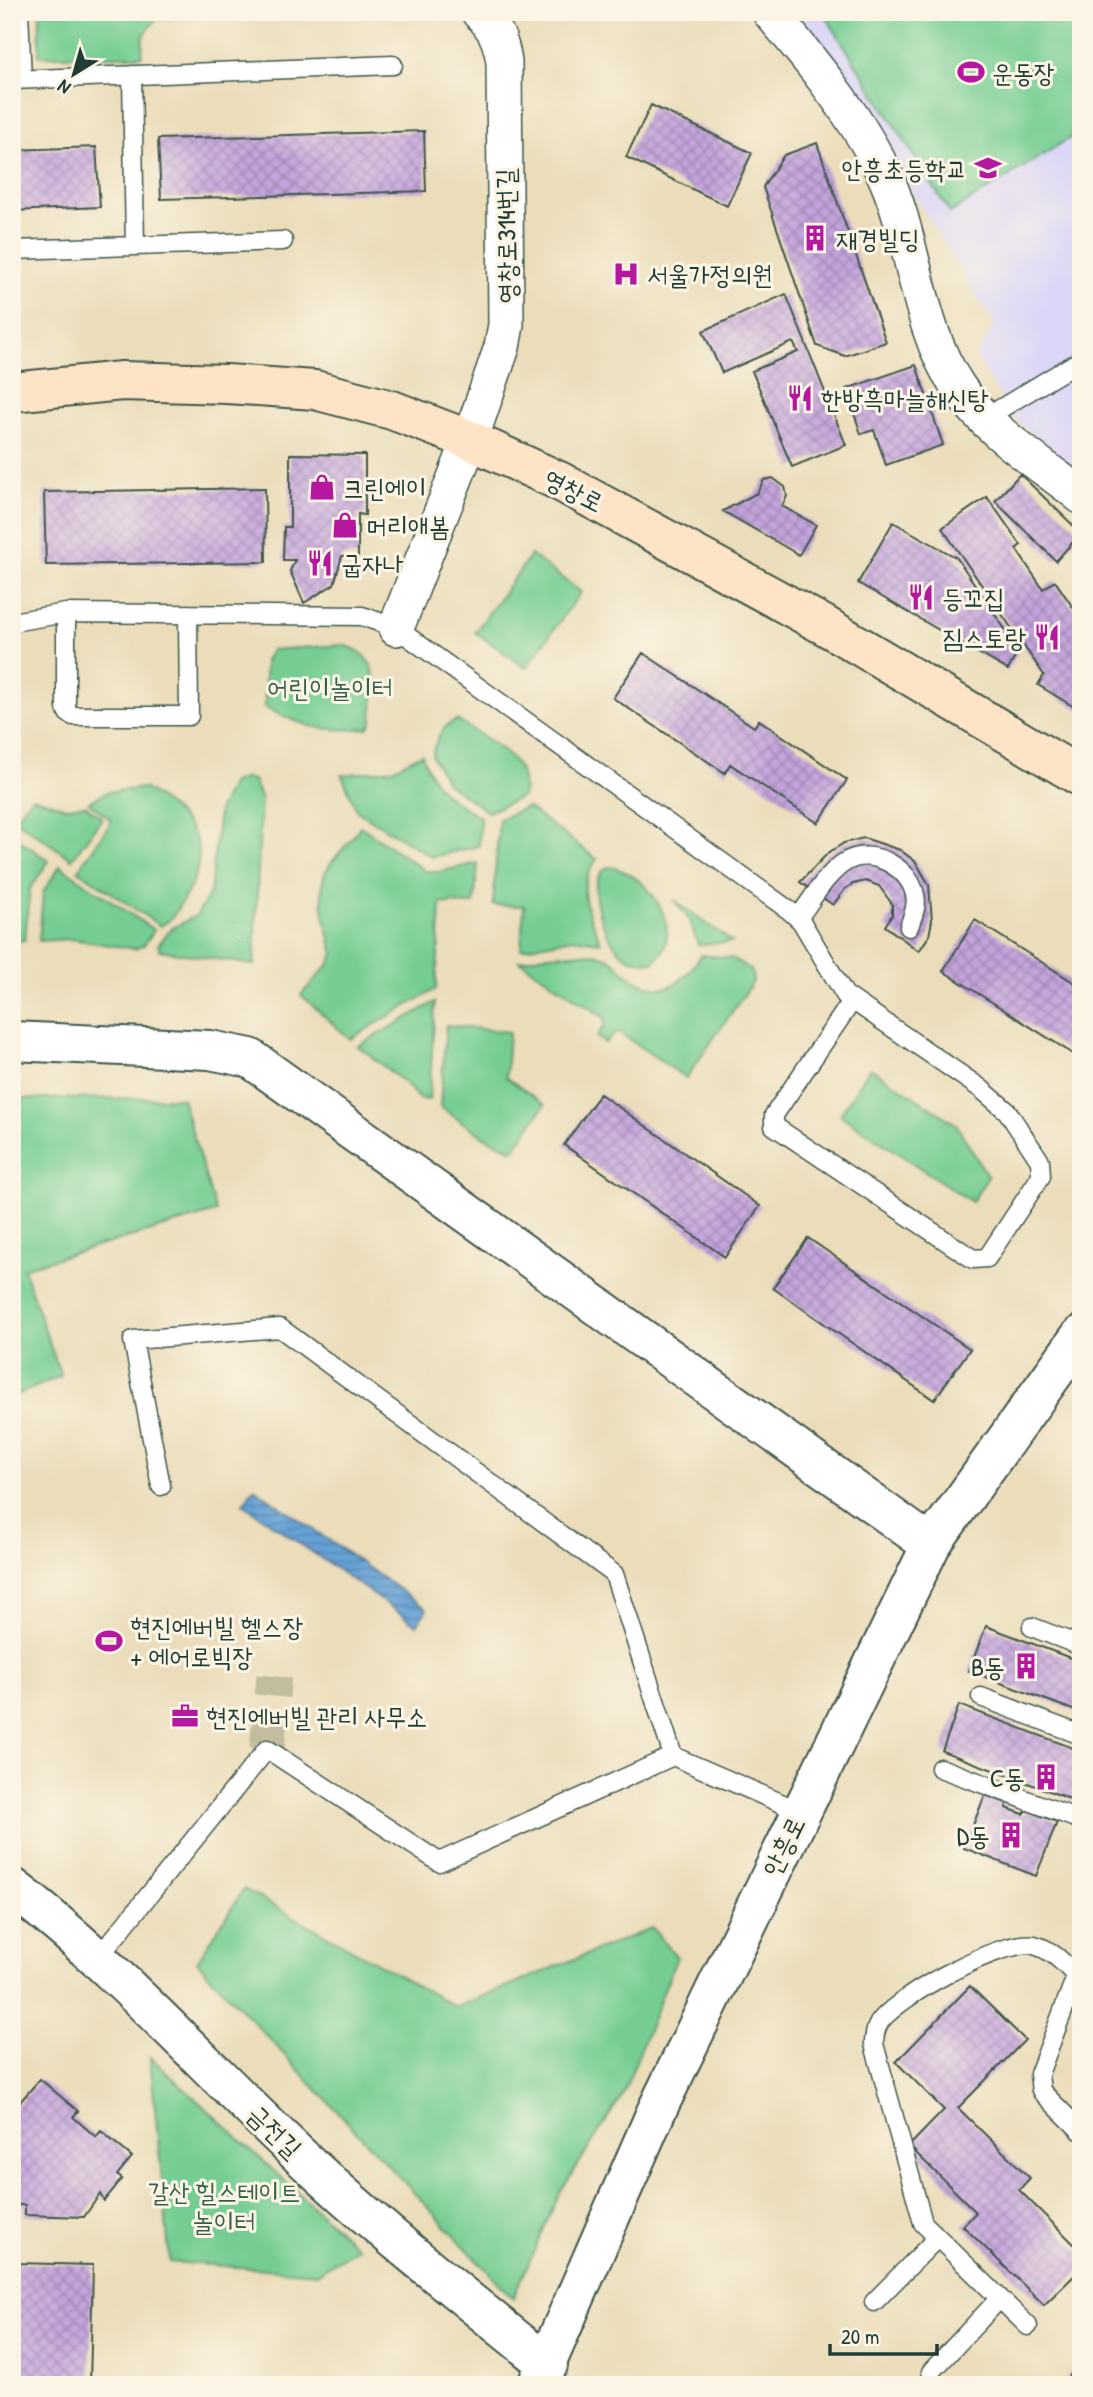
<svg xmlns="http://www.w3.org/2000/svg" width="1093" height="2397" font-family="'Patrick Hand','Poor Story',sans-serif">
<defs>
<pattern id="water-rules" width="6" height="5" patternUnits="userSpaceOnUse" patternTransform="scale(1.75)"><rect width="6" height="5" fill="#66a2d7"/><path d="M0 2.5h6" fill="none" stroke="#5385af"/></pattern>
<pattern id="building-cross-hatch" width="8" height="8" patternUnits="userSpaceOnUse" patternTransform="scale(1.75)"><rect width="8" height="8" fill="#c4a4dd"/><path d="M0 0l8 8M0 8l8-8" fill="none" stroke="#9f87b4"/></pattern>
</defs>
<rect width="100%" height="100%" fill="#fcf5e5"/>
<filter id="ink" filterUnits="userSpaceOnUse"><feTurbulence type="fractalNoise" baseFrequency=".0143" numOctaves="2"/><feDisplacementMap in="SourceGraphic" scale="14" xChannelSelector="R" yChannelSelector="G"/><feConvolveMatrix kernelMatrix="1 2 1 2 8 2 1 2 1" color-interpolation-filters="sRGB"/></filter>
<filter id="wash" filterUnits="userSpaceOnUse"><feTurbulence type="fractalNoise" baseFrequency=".00686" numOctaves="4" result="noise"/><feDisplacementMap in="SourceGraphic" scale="28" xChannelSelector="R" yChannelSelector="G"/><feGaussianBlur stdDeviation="1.57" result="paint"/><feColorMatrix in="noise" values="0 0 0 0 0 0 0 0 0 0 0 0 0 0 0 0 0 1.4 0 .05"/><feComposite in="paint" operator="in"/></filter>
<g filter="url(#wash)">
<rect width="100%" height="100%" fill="#ebddba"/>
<path fill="#dad6f7" d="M798,12H1081V479L1011,415L976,357L995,324Z"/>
<path fill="#74cd93" stroke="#4a8564" stroke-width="2" d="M40,12H225L212,16L156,19L143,37L142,56H39Z
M823,12H1081V131L950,213Z
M531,555L581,592L526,668L475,632Z
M343,645C385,656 373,687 372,722L368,728C325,733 303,727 265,707V661L271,650Z
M457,720C484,739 533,759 522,797L488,812L447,783L432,756C435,741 442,725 457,720Z
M422,754C434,790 448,798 480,817L479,846L432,857L357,811L342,775L392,769Z
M246,778L253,780L261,800L254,965L160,950L158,945L171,929L197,915L210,893L219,809L232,783Z
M144,788C187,818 219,843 184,898C178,908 172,922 160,926L78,870L110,824V819L88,802L107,792Z
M32,797L65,807L85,805L102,818L72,859L14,819Z
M527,807L597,859C574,890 587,910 601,942L573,938L521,949L524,906L493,905L499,819Z
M360,826L426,871L438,872L478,863L474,904L441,903L436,989L350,1039L301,995L330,963L334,954C328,931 313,887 329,866C339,852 352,841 360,826Z
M12,835L49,861L30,889L25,940L12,941Z
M60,866L154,930L144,945L135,949L72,939L39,941L43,892Z
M608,867C646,869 690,933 653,962C641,962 629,960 621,952C604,937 581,881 608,867Z
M674,900L732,942L698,945L690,921Z
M544,955C562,954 587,951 605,956C614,959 619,967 626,973C660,1000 681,988 701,955L731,958L751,970L753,982L686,1078L620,1033L615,1034L605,1043L597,1037L605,1024L603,1017L520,961Z
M435,1002L429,1100L418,1098L407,1085L358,1046Z
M446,1025L509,1032L506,1077L545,1105L513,1150L486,1138L440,1107Z
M870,1068L956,1124L988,1177L972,1202L840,1115Z
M182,1098L216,1212L23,1268L61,1376L14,1396L12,1099Z
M244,1889L456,2007L652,1928L677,1957L623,2094L559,2195L513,2298L197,1962Z
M150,2057L358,2248L317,2273L170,2262Z"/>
<path fill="url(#water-rules)" stroke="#427086" stroke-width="2" d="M254,1488L427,1609L417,1625L243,1504Z"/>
<g id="blocks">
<path fill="url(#building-cross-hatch)" d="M651,105L752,153L727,206L626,157Z
M424,131L426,191L161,199L158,139Z
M817,143L886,342L845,356L817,346L763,187L784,155Z
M96,147L100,207L12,211V150Z
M786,294L846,445L792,467L752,371L798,352L793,342L722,373L703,331Z
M916,365L943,445L886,465L874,430L861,434L846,389Z
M290,454L365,455V515L358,514V556H342L334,584L304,603L290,571L295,560H283L284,527H290Z
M1020,474L1081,533L1056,561L995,501Z
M773,478L785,487L787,496L782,506L816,525L799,555L723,511L757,493L764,480Z
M265,488L266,562L46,565L44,492Z
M987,497L1021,545L1016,549L1043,589L1055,581L1081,619V711L1038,685L1044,675L942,528Z
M893,522L957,558L1019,650L1008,670L858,583Z
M643,653L754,727L759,720L847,780L818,823L730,764L725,773L613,698Z
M864,838L900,850L916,862L929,885L932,920L929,936L919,951L885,926L892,915V904L879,886L866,881L853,884L845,889L833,905L800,882L828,853L844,843Z
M975,920L1081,987V1059L943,971Z
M600,1094L760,1206L725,1257L564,1145Z
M808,1238L970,1349L934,1400L773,1288Z
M986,1626L1081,1662V1713L969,1671Z
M959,1705L1081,1751V1803L942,1751Z
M985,1795L1007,1803L1006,1808L1024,1814L1027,1810L1057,1822L1036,1876L964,1848Z
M970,1986L1025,2040L958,2108L1030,2178L1019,2190L1081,2251V2269L1044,2305L963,2226L976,2212L909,2146L944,2110L896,2062Z
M40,2079L78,2111L73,2117L96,2137L101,2131L132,2157L117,2175L122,2179L104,2201L100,2194L84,2217L25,2215V2205H12V2111Z
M16,2263L93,2265L90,2385H15L12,2332Z
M1081,2364V2385H1060Z"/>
</g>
</g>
<g filter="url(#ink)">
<use href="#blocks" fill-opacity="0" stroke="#3e5548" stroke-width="2"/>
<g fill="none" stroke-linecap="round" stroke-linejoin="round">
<path stroke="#c2bd9f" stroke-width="35" stroke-dasharray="35 18" stroke-linecap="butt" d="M267,1749L274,1676"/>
<g stroke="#3e5548" stroke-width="21">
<path id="service" d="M19,12L22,79
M132,75L135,246
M12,80L393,65
M12,250L283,241
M985,418L1081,360
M66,613V708L68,713L73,716H189L188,614
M12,622L66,613L362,616L396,628L790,911L801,921L845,995L980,1088L1007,1111L1040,1161L1041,1176L987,1258L973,1259L774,1126V1115L852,1001
M798,918C812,900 827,872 847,861C873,847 910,868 915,895C918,906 912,917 909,927
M161,1486L133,1340L280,1328L614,1574L673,1756
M1032,1627L1081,1646
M981,1697L1081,1735
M940,1768L1081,1820
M98,1958L267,1749L439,1862L673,1756L799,1811
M1080,1966L1039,2074L1041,2091L1081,2131
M874,2302L937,2238
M1028,2326L923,2223L874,2044C874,2036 875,2030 879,2023C896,1997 1003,1938 1034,1945C1054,1950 1067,1967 1081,1981
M931,2372L999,2299"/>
</g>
<g stroke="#3e5548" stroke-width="38">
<path id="minor" d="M770,12C809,58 854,113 881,167C916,237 914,322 958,387C988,432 1040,463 1081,496
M396,628L470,440L502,347L506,325L504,62C501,41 495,27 479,12"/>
</g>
<g stroke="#3e5548" stroke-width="42">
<path id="tertiary" d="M12,1041L210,1050L250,1058L931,1545
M12,1887C121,1970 211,2074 311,2166C387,2236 468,2300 548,2365
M537,2385L656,2112L931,1545L1081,1335"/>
</g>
<g stroke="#3e5548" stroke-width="42">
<path id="secondary" d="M12,392L122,381L227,384L315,390L392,410L470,440L559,481L824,625L1081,777"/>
</g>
<use href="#service" stroke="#fff" stroke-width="18"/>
<use href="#minor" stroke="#fff" stroke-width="35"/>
<use href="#tertiary" stroke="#fff" stroke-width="38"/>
<use href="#secondary" stroke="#fee4c6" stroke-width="38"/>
</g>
</g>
<defs>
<g id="stadium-bare" transform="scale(2.1)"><path d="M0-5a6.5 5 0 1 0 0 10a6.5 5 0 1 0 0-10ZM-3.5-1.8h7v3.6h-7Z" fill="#b5179e" stroke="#fcf5e5" stroke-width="2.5" paint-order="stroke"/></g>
<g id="school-bare" transform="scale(2.1)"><path d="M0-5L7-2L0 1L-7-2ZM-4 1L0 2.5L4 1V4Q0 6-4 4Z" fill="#b5179e" stroke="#fcf5e5" stroke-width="2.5" paint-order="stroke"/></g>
<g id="building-bare" transform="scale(2.1)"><path d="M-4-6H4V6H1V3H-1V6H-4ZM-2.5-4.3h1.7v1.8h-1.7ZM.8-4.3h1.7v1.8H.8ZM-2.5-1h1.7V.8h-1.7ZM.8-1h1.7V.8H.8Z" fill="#b5179e" stroke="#fcf5e5" stroke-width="2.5" paint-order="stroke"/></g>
<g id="hospital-bare" transform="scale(2.1)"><path d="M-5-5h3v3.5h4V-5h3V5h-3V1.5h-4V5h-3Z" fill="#b5179e" stroke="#fcf5e5" stroke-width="2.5" paint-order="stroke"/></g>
<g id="restaurant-bare" transform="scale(2.1)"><path d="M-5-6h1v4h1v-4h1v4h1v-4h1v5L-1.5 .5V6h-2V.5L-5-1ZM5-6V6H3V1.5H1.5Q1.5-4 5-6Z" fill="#b5179e" stroke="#fcf5e5" stroke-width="2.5" paint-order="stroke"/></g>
<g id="shop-bare" transform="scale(2.1)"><path d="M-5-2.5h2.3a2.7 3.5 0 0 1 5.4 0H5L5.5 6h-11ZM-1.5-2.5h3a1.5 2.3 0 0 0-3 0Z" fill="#b5179e" stroke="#fcf5e5" stroke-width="2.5" paint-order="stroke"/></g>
<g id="office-bare" transform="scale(2.1)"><path d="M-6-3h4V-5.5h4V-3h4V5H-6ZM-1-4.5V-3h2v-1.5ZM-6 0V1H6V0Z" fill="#b5179e" stroke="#fcf5e5" stroke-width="2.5" paint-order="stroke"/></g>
</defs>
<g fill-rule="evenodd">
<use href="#stadium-bare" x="971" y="72"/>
<use href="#school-bare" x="988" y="168"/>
<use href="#building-bare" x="815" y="238"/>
<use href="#hospital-bare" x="626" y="274"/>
<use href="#restaurant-bare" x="800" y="398"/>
<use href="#shop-bare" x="322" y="487"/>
<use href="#shop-bare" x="345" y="525"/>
<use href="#restaurant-bare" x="320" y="563"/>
<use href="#restaurant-bare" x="921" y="597"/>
<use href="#restaurant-bare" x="1047" y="637"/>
<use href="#stadium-bare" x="109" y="1641"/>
<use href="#building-bare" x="1026" y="1666"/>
<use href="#office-bare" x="185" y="1716"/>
<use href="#building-bare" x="1046" y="1777"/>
<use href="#building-bare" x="1011" y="1835"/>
</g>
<g text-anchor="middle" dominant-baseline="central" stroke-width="6" stroke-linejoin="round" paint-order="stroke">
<g font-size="26" fill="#1f3d34" stroke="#fcf5e5" text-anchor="start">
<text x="992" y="72">운동장</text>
<text x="967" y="168" text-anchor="end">안흥초등학교</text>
<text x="836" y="238">재경빌딩</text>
<text x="647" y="274">서울가정의원</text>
<text x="821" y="398">한방흑마늘해신탕</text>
<text x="343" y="487">크린에이</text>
<text x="366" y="525">머리애봄</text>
<text x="341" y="563">굽자나</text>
<text x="942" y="597">등꼬집</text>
<text x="1026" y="637" text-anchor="end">짐스토랑</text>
<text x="130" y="1626">현진에버빌 헬스장<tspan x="130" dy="30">+ 에어로빅장</tspan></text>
<text x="1005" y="1666" text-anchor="end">B동</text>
<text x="206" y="1716">현진에버빌 관리 사무소</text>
<text x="1025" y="1777" text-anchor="end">C동</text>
<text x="990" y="1835" text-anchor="end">D동</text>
</g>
<g font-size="26" fill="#1f3d34" stroke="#fcf5e5">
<text transform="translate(506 236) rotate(-91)">영창로314번길</text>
<text transform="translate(574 490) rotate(27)">영창로</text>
<text transform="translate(783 1846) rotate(-64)">안흥로</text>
<text transform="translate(275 2131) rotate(44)">금전길</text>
</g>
<g font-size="26" fill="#34614c" stroke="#fcf5e5">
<text x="330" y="687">어린이놀이터</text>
<text x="224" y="2191">갈산 힐스테이트<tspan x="224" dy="30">놀이터</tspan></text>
</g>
</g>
<rect width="1093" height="2397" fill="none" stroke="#fcf5e5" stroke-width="42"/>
<g transform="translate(74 74) rotate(217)" stroke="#fcf5e5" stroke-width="5" paint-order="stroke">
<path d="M0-5L12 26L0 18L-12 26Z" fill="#1f3d34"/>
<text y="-10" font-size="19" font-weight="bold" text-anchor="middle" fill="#1f3d34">N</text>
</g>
<path d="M830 2344v10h107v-10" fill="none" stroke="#1f3d34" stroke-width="3.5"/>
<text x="841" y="2344" font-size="21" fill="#1f3d34" stroke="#fcf5e5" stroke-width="5" paint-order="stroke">20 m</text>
</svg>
